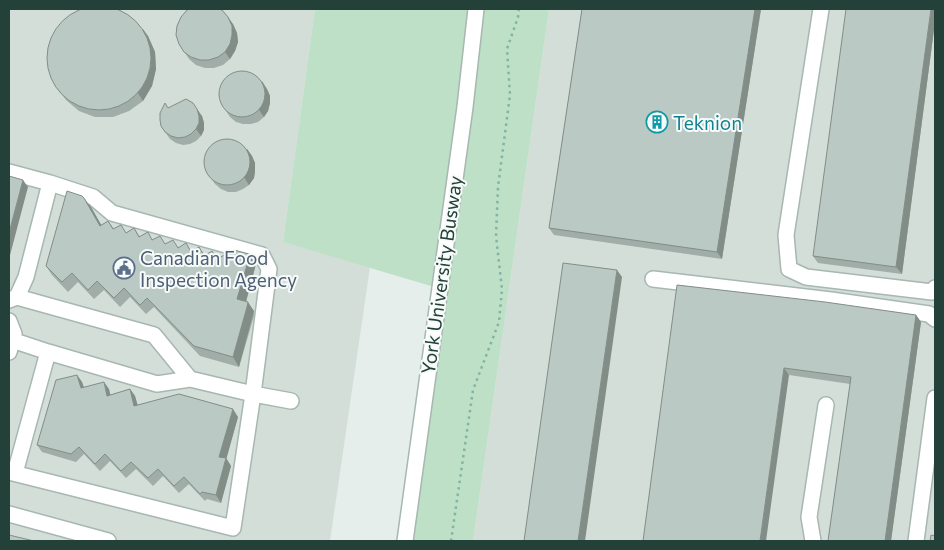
<svg xmlns="http://www.w3.org/2000/svg" width="944" height="550" font-family="Commissioner,sans-serif">
<rect width="100%" height="100%" fill="#e5eeea"/>
<path fill="#d3ded9" d="M9,9H315L283,242L370,267L330,541H9Z
M549,9H935V541H473Z"/>
<path fill="#bde0c6" d="M315,9H549L473,541H403L441,289L283,242Z"/>
<g fill="none" stroke-linecap="round" stroke-linejoin="round">
<g stroke="#a7b7b1" stroke-width="18">
<path id="minor" d="M821,9L786,235L789,269L806,277L932,292L935,288
M9,172L50,183L26,277L17,297L9,300
M50,183L93,197L112,213L262,255L269,269L253,394L291,401
M653,279L831,300L929,314L935,319
M17,297L154,335L190,379
M9,321L14,334L9,352
M12,340L48,352
M9,472L233,528L253,394L190,379L157,384L48,352L15,473
M9,514L108,541
M405,541L465,107L476,9
M813,541L809,517L826,405
M916,541L935,398"/>
</g>
<path stroke="#84b3a4" stroke-width="2.5" stroke-dasharray="2.5 4" stroke-linecap="butt" d="M451,541L473,390L499,322L502,289L496,236L498,187L510,95L507,49L518,17L519,9"/>
<use href="#minor" stroke="#fff" stroke-width="15"/>
</g>
<path fill="#a0ada8" d="M582,9H761L722,259L554,235L549,228Z
M935,9V22L902,274L818,263L813,256Z
M233,24L237,33L238,42L235,51L230,59L223,65L214,68H205L196,65L189,59L179,44Z
M148,36L155,52L156,69L152,86L143,101L129,111L113,117H95L79,111L66,100L61,93Z
M267,89L270,96V103L268,111L264,117L258,122L251,124H243L236,122L230,117L221,103Z
M168,108L202,116L204,123V130L201,136L196,141L190,144L183,145L176,143L170,139L161,126Z
M247,149L252,156L255,163V171L254,178L249,185L243,189L236,192H228L221,189L215,184L206,171Z
M91,207L101,225L108,221L114,229L127,233L134,228L140,237L192,251L199,247L205,255L218,259L256,264L246,302L254,311V316L239,367L200,356L154,307L146,314L130,297L120,307L104,290L94,299L78,282L68,292L52,275L46,266Z
M677,285L916,315L921,322L891,541H828L850,384L789,375Z
M77,375L82,382L84,387L109,389L110,395L130,389L135,396L137,405L238,417L226,458L231,466L221,503L207,499L205,501L189,484L179,493L163,476L153,486L136,469L126,478L110,461L100,471L84,454L76,462L42,452L37,445Z"/>
<path fill="#828d88" d="M755,9H761L722,259L717,252Z
M931,9H935V22L902,274L896,267Z
M228,17L233,24L237,33L238,42L235,51L230,59L225,52Z
M143,29L148,36L155,52L156,69L152,86L143,101L138,93Z
M9,52L10,68L9,74Z
M262,81L267,89L270,96V103L268,111L264,117L259,110Z
M197,109L202,116L204,123V130L201,136L196,129Z
M247,149L252,156L255,163V171L254,178L249,185L244,177Z
M23,180L28,187L9,259V233Z
M84,198L91,207L107,235L100,226Z
M249,254L256,264L244,309L237,299Z
M617,270L622,277L585,541H578Z
M248,302L254,311L239,367L233,357Z
M916,315L921,322L891,541H885Z
M784,368L789,375L766,541H760Z
M77,375L82,382L86,395L81,388Z
M104,382L109,389L112,403L107,396Z
M130,389L135,396L140,413L134,406Z
M233,409L238,417L225,464L219,457Z
M226,458L231,466L221,503L216,495Z"/>
<path fill="#bac9c3" stroke="#828d88" d="M47 58a52 52 0 1 1 104 0a52 52 0 1 1-104 0Z
M190,9H219L222,10L228,17L232,26V35L230,44L225,52L218,57L209,60H200L191,57L184,52L179,44L176,35L177,26L181,17L187,10Z
M582,9H755L717,252L549,228Z
M846,9H931L896,267L813,256Z
M219 94a23 23 0 1 1 46 0a23 23 0 1 1-46 0Z
M186,99L193,103L197,109L199,116V123L196,129L191,134L185,137L178,138L171,136L165,132L161,126L160,120V113L165,103L168,108Z
M204 162a23 23 0 1 1 46 0a23 23 0 1 1-46 0Z
M9,176L23,180L9,233Z
M67,191L82,196L84,198L100,226L108,221L113,229L121,225L126,233L134,228L139,237L148,232L152,240L160,236L165,244L173,240L178,248L186,243L191,252L199,247L204,256L212,251L217,259L234,250L249,254L250,255L237,299L248,302L247,307L233,357L194,346L147,298L140,305L124,288L114,298L97,281L88,290L72,273L62,282L46,266Z
M563,263L617,270L578,541H524Z
M677,285L825,302L916,315L885,541H828L851,377L784,368L760,541H643Z
M77,375L81,388L104,382L107,396L130,389L134,406L179,394L233,409L219,457L226,458L216,495L202,492L200,494L184,477L174,486L158,469L148,478L131,462L121,471L105,454L95,464L79,447L71,454L37,445L56,380Z
M9,535L34,541H9Z
M931,535L935,536V541H930Z"/>
<defs>
<g id="building-ring" transform="scale(1.125)"><circle r="9.5" fill="#f6faf8" stroke="#0f9aa8" stroke-width="1.5"/><path d="M-4-6H4V6H1V3H-1V6H-4ZM-2.5-4.3h1.7v1.8h-1.7ZM.8-4.3h1.7v1.8H.8ZM-2.5-1h1.7V.8h-1.7ZM.8-1h1.7V.8H.8Z" fill="#0f9aa8"/></g>
<g id="civic-ring" transform="scale(1.125)"><circle r="9.5" fill="#f6faf8" stroke="#5c6f8a" stroke-width="1.5"/><path d="M-.6-6.5H3V-4.5H.6V-3L4-1V1h2V6H-6V1h2V-1L-.6-3ZM-1.2 2.5V6h2.4V2.5Z" fill="#5c6f8a"/></g>
</defs>
<g fill-rule="evenodd">
<use href="#building-ring" x="657" y="122"/>
<use href="#civic-ring" x="124" y="268"/>
</g>
<g text-anchor="middle" dominant-baseline="central" stroke-width="4" stroke-linejoin="round" paint-order="stroke">
<g font-size="19" fill="#0d838f" stroke="#f6faf8" text-anchor="start">
<text x="673" y="122">Teknion</text>
</g>
<g font-size="19" fill="#4e5e75" stroke="#f6faf8" text-anchor="start">
<text x="140" y="257">Canadian Food<tspan x="140" dy="22">Inspection Agency</tspan></text>
</g>
<g font-size="19" fill="#234139" stroke="#f6faf8">
<text transform="translate(441 275) rotate(-82)">York University Busway</text>
</g>
</g>
<rect width="944" height="550" fill="none" stroke="#234139" stroke-width="20"/>
</svg>
